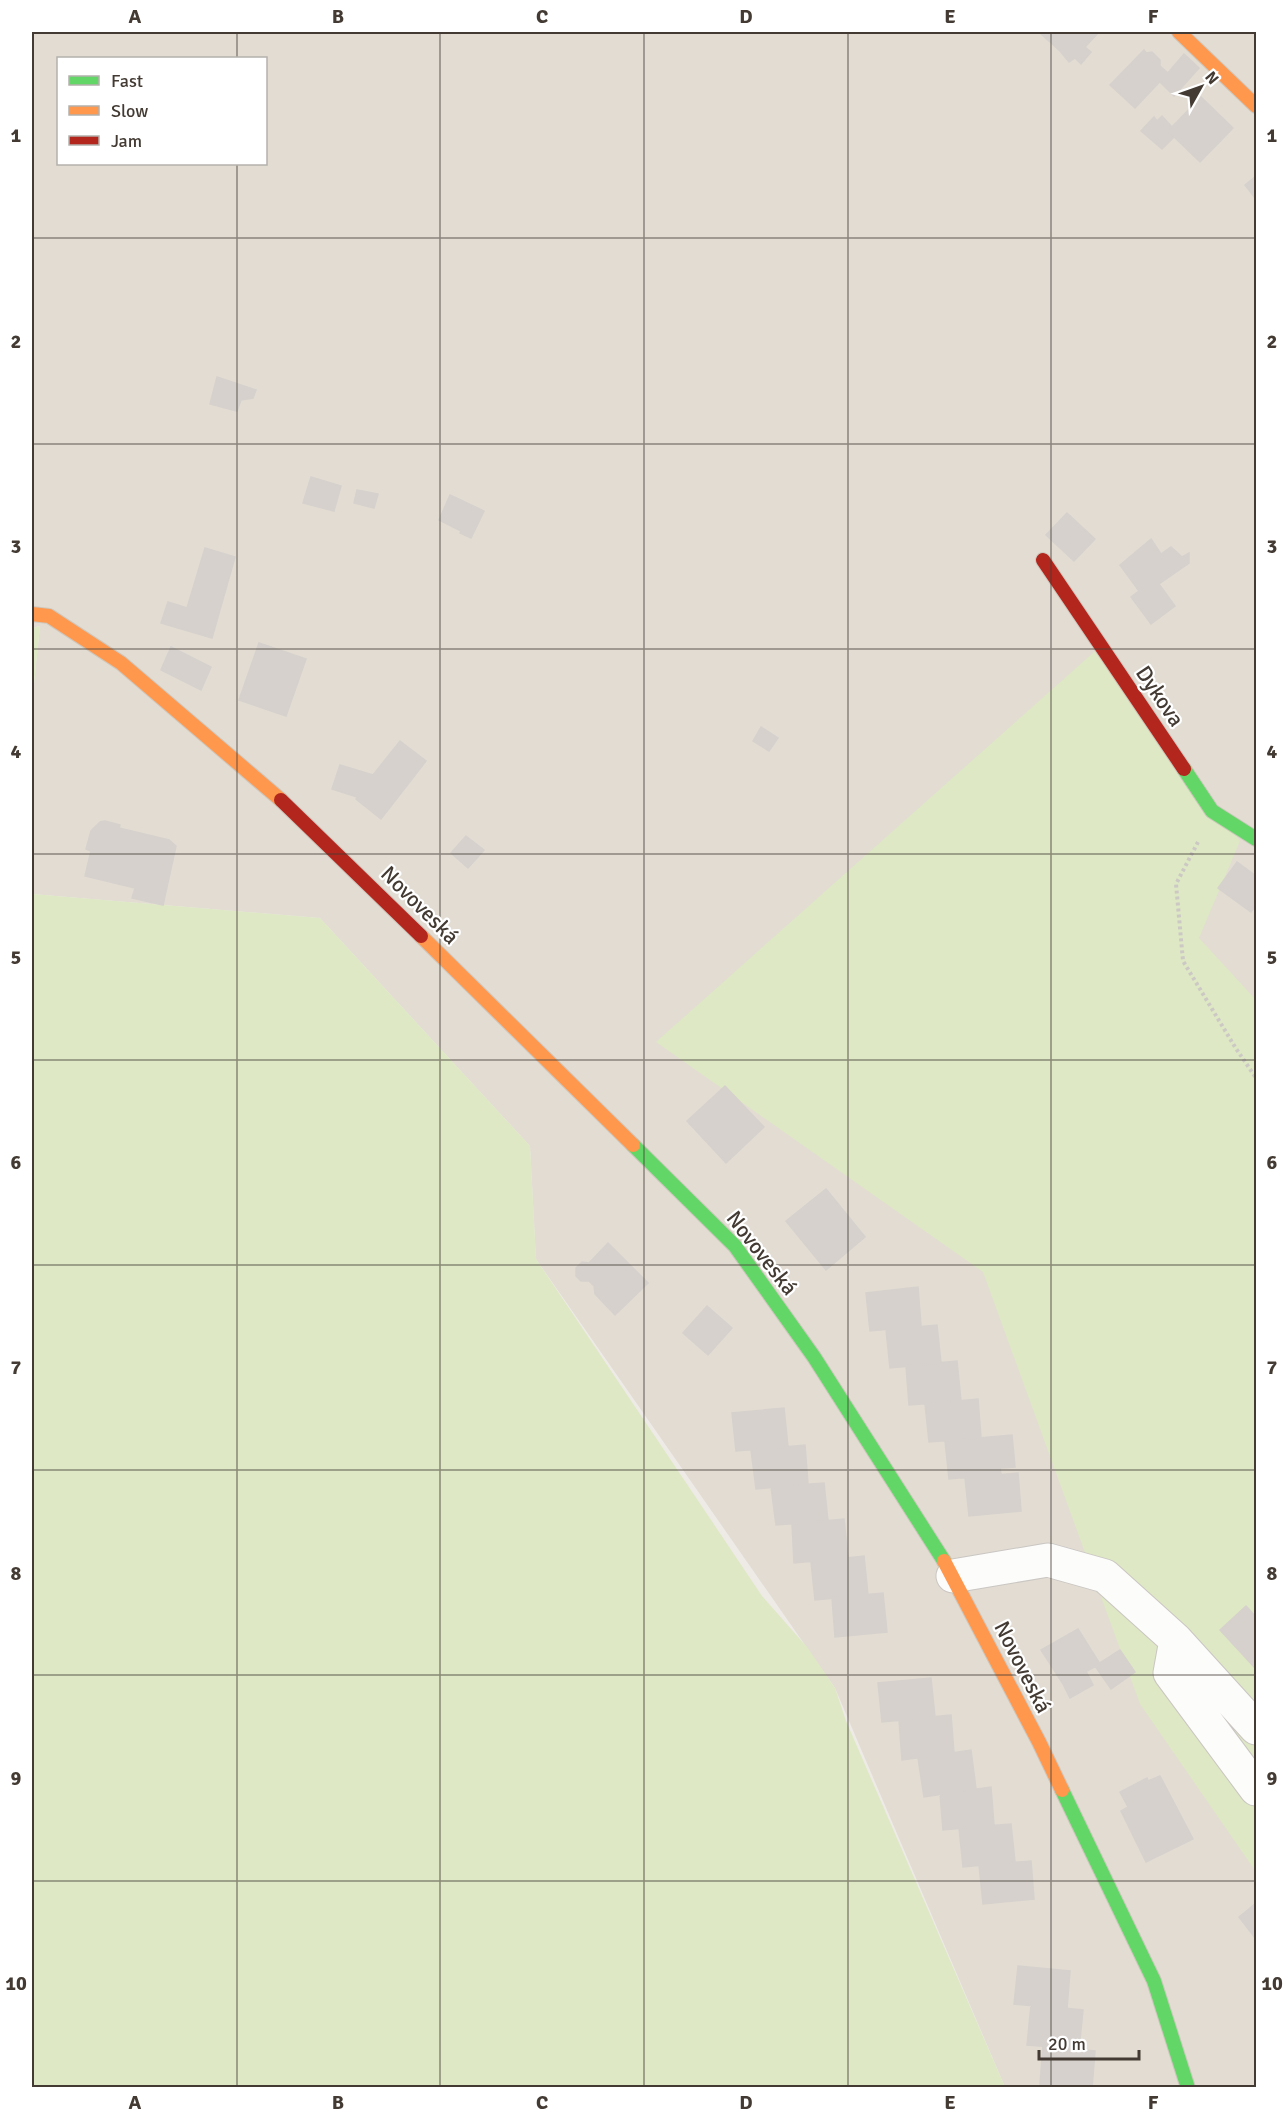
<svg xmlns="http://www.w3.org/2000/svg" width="1288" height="2119" font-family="Signika,sans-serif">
<rect width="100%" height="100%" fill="#eeeae6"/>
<path fill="#e2dcd3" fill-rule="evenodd" d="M32,32H1256V2087H1005L835,1688L536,1259L530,1146L320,918L32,894V703L40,626L32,628ZM58,58H266V164H58Z"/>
<path fill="#dee8c4" d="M40,626L32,703V628Z
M1103,644L1240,841L1199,938L1256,1000V1866L1254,1869L1140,1704L983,1272L656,1042Z
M32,894L320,918L530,1146L536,1259L762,1596L807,1647L835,1688L846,1721L1005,2087H32Z"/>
<path fill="#d6d1cd" stroke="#d6d1cc" stroke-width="1.5" d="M1039,32H1099L1085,47L1091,52L1081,64L1075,58L1069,62L1060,51Z
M1144,50L1146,53L1152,52L1160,60V66L1168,73L1135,108L1110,85Z
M1184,54L1199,68L1174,96L1160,82Z
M1201,97L1233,128L1200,162L1168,131Z
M1162,116L1172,127L1168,131L1174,137L1162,149L1141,131L1154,117L1157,121Z
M1256,176V199L1245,185Z
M217,377L256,390L253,398L241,400L237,411L210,404Z
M311,477L341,486L334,511L303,503Z
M357,490L378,494L374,508L354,503Z
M450,495L484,511L471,538L460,533L461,531L439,520Z
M1067,513L1081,526L1060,548L1046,535Z
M1081,526L1095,539L1074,561L1060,548Z
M1151,539L1161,554L1171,547L1182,557L1189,553V563L1159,584L1175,606L1151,624L1131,597L1139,591L1120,565Z
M205,548L235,557L212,638L161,623L168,602L187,608Z
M259,643L306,659L286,716L239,700Z
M171,647L211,667L201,690L161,670Z
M761,727L778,738L769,751L753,741Z
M400,741L426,761L381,819L356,799L357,797L332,789L340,765L373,775Z
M105,821L120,825L119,828L169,840L176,846L163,905L132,898L135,888L85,876L91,851L86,849L91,831L100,822Z
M466,836L484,850L468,868L451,853Z
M1237,862L1256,876V906L1251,912L1218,888Z
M725,1086L764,1127L726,1163L687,1121Z
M826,1189L865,1237L826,1270L786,1221Z
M608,1243L648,1283L615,1315L595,1294L594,1286L589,1281H581L576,1276V1268L582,1262L589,1263Z
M918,1287L921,1326L870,1331L866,1293Z
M707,1306L732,1328L708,1355L683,1333Z
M937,1325L941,1363L890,1368L886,1330Z
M957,1361L961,1401L909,1405L906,1366Z
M978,1399L981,1438L929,1442L925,1404Z
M784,1408L788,1447L736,1451L732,1413Z
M1012,1435L1015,1467L1000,1468L1001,1474L949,1479L945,1441Z
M805,1445L808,1484L756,1489L751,1450Z
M1018,1473L1021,1511L969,1516L965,1478Z
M824,1483L828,1521L776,1525L771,1487Z
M844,1519L848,1558L794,1563L792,1524Z
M864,1556L868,1595L815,1600L811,1562Z
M883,1593L887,1632L835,1637L832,1598Z
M1246,1606L1256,1617V1669L1220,1630Z
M1078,1629L1100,1664L1063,1684L1041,1650Z
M1120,1650L1135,1672L1111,1689L1095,1666Z
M1086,1671L1093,1685L1070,1698L1063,1684Z
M931,1678L935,1717L882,1722L878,1683Z
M951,1715L954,1753L902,1760L899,1720Z
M971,1750L976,1789L924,1797L918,1758Z
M1160,1776L1193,1839L1146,1862L1121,1811L1128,1807L1120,1792L1147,1778L1148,1781Z
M991,1787L994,1825L943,1830L940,1794Z
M1011,1824L1015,1862L963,1867L959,1828Z
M1031,1861L1034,1899L983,1904L979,1865Z
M1256,1903V1939L1239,1917Z
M1018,1966L1070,1971L1067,2009L1014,2004Z
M1031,2005L1083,2010L1079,2049L1027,2045Z
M1043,2046L1095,2051L1092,2088L1040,2084Z"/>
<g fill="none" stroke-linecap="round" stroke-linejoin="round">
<g stroke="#cac6c2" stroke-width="35">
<path id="street" d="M953,1576L1048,1560L1105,1576L1176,1640L1170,1673L1256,1789
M1176,1640L1256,1728"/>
</g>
<g stroke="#cec7bd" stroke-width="16">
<path id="fast" d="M1184,769L1212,811L1256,839
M633,1145L735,1246L814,1357L944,1561
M1062,1790L1154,1981L1188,2088"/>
</g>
<g stroke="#cec7bd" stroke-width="16">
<path id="slow" d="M1179,32L1256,106
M32,614L49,616L121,663L281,800
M421,936L633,1145
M944,1561L1039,1742L1062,1790"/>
</g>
<g stroke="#cec7bd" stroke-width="16">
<path id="jam" d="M1043,560L1184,769
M281,800L421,936"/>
</g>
<path stroke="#ccc9c5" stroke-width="4" stroke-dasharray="3 3" stroke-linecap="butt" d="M1198,842L1176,884L1183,961L1235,1047L1256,1078"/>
<use href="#street" stroke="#fcfcfb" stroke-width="33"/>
<use href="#fast" stroke="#63d668" stroke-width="14"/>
<use href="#slow" stroke="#ff974d" stroke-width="14"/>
<use href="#jam" stroke="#b3261e" stroke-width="14"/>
</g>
<path fill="none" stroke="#433b33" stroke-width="1.5" stroke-opacity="0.55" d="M237,32V58M440,32V2088M644,32V2088M848,32V2088M1051,32V2088M237,164V2088M32,238H1256M32,444H1256M32,649H1256M32,854H1256M32,1060H1256M32,1265H1256M32,1470H1256M32,1675H1256M32,1881H1256"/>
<g text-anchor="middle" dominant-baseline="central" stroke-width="4.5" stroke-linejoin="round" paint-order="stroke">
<g font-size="22" fill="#433b33" stroke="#fff">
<text transform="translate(1160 696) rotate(56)">Dykova</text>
<text transform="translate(420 905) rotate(45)">Novoveská</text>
<text transform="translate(762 1253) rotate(52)">Novoveská</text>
<text transform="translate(1023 1667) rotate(63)">Novoveská</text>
</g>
</g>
<rect width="1288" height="2119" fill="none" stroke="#ffffff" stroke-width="66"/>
<rect x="57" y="57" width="210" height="108" fill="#ffffff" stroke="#b4b1ad" stroke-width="1.5"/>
<rect x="69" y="76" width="30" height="9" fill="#63d668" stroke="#b4b1ad" stroke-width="1.5"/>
<text x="111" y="87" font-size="18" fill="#433b33">Fast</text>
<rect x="69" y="106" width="30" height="9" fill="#ff974d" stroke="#b4b1ad" stroke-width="1.5"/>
<text x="111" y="117" font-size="18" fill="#433b33">Slow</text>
<rect x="69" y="136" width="30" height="9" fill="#b3261e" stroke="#b4b1ad" stroke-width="1.5"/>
<text x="111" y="147" font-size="18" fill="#433b33">Jam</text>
<g transform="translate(1201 87) rotate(50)" stroke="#ffffff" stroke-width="4.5" paint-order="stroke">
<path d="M0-4.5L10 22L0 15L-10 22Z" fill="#433b33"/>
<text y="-9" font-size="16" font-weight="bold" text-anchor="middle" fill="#433b33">N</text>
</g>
<path d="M1039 2050v9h100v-9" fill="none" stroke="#433b33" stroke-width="3"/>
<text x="1048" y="2050" font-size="18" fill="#433b33" stroke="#ffffff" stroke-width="4.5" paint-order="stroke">20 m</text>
<rect x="33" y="33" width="1222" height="2053" fill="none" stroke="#433b33" stroke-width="2"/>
<g font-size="20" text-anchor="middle" font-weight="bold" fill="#433b33">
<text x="135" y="23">A</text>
<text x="338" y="23">B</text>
<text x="542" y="23">C</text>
<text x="746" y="23">D</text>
<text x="950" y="23">E</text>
<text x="1153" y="23">F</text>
<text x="16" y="142">1</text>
<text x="1272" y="142">1</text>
<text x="16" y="348">2</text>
<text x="1272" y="348">2</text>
<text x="16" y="553">3</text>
<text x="1272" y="553">3</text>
<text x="16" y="758">4</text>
<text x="1272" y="758">4</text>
<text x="16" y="964">5</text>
<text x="1272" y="964">5</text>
<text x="16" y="1169">6</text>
<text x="1272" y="1169">6</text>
<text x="16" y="1374">7</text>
<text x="1272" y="1374">7</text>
<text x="16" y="1580">8</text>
<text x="1272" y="1580">8</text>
<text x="16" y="1785">9</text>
<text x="1272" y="1785">9</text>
<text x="16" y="1990">10</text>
<text x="1272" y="1990">10</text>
<text x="135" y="2109">A</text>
<text x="338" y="2109">B</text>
<text x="542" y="2109">C</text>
<text x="746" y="2109">D</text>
<text x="950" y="2109">E</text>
<text x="1153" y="2109">F</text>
</g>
</svg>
